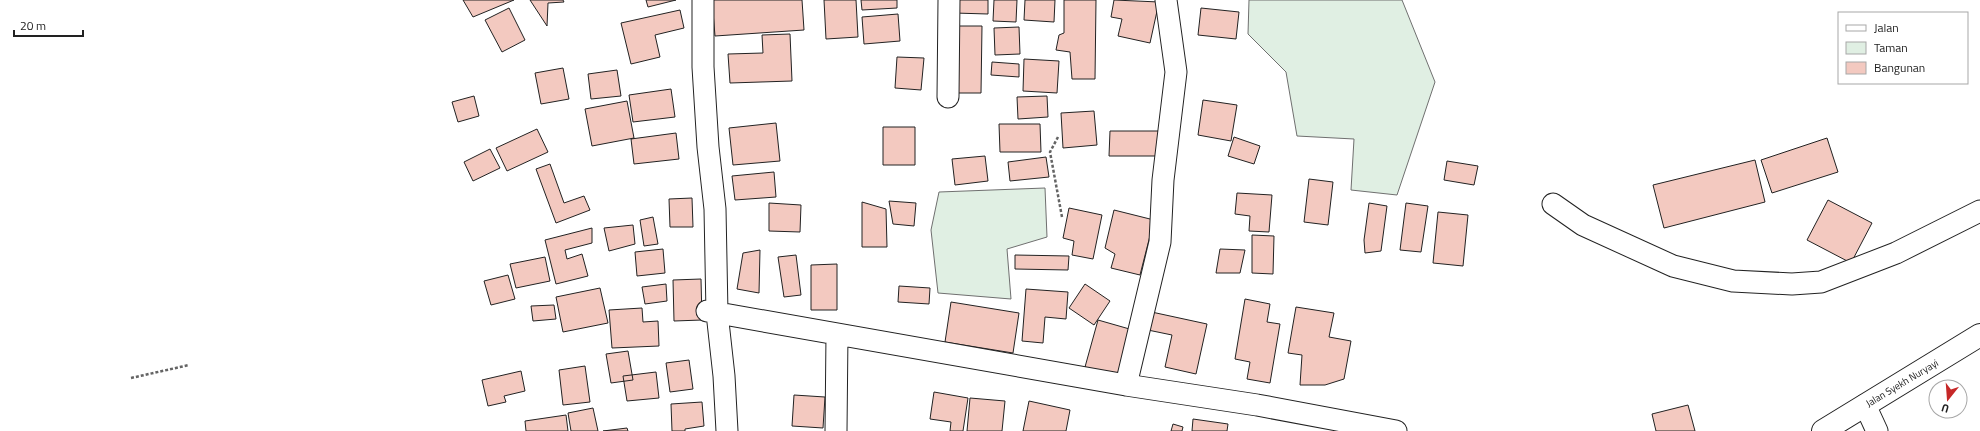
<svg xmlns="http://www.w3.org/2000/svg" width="1980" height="431" font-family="'Titillium Web',sans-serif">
<rect width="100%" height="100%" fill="#fff"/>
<path fill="#e0efe3" stroke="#6f6f6f" d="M1249,0H1402L1435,82L1397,195L1351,190L1354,139L1297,136L1286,72L1248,34Z
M1045,188L1047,237L1007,249L1011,299L938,293L931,230L939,192Z"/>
<path fill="#f3c9c0" stroke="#222" d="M463,0H514L473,17Z
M530,0H563L564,2L548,3L547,26Z
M646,0H676L648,7Z
M712,0H802L804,30L715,36Z
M824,0H856L858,37L826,39Z
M861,0H897V8L862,10Z
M954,0H988V14L954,13Z
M994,0H1017L1016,22L993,21Z
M1025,0H1055L1054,22L1024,20Z
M1064,0H1096L1095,79H1072L1070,52L1056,50L1059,35L1064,33Z
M1114,0L1159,2L1150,43L1118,36L1122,19L1111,17Z
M509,8L525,40L502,52L485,20Z
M1201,8L1239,12L1236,39L1198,35Z
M680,10L684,28L655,35L660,57L631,64L621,23Z
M898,14L900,41L864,44L862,17Z
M952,26H982L981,93H951Z
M1019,27L1020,54L995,55L994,28Z
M790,34L792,81L730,83L728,54L763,53L762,35Z
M897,57L924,58L921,90L895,88Z
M1024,59L1059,61L1057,93L1023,91Z
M992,62L1019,64V77L991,75Z
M563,68L569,99L541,104L535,73Z
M617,70L621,96L591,99L588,74Z
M671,89L675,117L633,122L629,95Z
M474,96L479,116L458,122L452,102Z
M1047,96L1048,117L1018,119L1017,97Z
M1203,100L1237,105L1231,141L1198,135Z
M627,101L634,138L592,146L585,109Z
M1094,111L1097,145L1063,148L1061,113Z
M776,123L780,161L733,165L729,128Z
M999,124H1040L1041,152H1000Z
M883,127H915V165H883Z
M537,129L548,152L507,171L496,148Z
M1110,131H1162L1161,156H1109Z
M676,133L679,159L634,164L631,139Z
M1234,137L1260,146L1254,164L1228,156Z
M1827,138L1838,172L1772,193L1761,160Z
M490,149L500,168L473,181L464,162Z
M985,156L988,181L955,185L952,159Z
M1046,157L1049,177L1010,181L1008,162Z
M1755,160L1765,202L1664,228L1653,185Z
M1447,161L1478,166L1474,185L1444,180Z
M550,164L564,203L584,196L590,210L556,223L536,169Z
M774,172L776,197L735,200L732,176Z
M1309,179L1333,182L1328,225L1304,222Z
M1237,193L1272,195L1269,232L1249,231L1250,216L1235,214Z
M692,198L693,227H670L669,199Z
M1828,200L1872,223L1851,263L1807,240Z
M889,201L916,203L914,226L893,224Z
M862,202L886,209L887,247H862Z
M769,203L801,205L800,232L769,231Z
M1369,203L1387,206L1381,251L1365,253L1364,240Z
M1406,203L1428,206L1421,252L1400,250Z
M1069,208L1102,215L1093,259L1072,255L1074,241L1063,238Z
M1114,210L1154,220L1140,275L1111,268L1115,254L1105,248Z
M1438,212L1468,215L1463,266L1433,263Z
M653,217L658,244L644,246L640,220Z
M633,225L635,244L609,251L604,228Z
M592,228V243L565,250L567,259L582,254L588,276L556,284L545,240Z
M1252,235L1274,236L1273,274L1252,273Z
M663,249L665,273L637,276L635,252Z
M1220,249L1245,250L1240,273H1216Z
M760,250L759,293L737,289L743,253Z
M796,255L801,295L784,297L778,257Z
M1015,255L1069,256L1068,270L1015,269Z
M545,257L550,281L516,288L510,264Z
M837,264V310H811V265Z
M508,275L515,299L491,305L484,281Z
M701,279L702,320L674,321L673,280Z
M666,284L667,301L645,304L642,287Z
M1085,284L1110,301L1094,325L1069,308Z
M899,286L930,288L929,304L898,302Z
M600,288L608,323L563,332L556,297Z
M1026,289L1068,292L1066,319L1045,317L1043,343L1022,341Z
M1245,299L1270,304L1267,322L1280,324L1270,383L1247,379L1250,362L1235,359Z
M951,302L1019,313L1013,353L945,342Z
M554,305L556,319L533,321L531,306Z
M1296,307L1334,313L1329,337L1351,341L1344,379L1325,385H1300L1302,355L1288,353Z
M642,308L643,322L658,321L659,346L612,348L609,310Z
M1147,311L1207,324L1196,374L1165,367L1172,335L1143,329Z
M1098,320L1133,330L1119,377L1085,367Z
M628,351L633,380L611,383L606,354Z
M689,360L693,389L670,392L666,363Z
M585,366L590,402L563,405L559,370Z
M521,371L525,391L504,396L506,402L488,406L482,380Z
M656,372L659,398L627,401L623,376Z
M934,392L968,398L963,431H950L951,422L930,419Z
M794,395L825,397L823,428L792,426Z
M970,398L1005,401L1002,431H967Z
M1029,401L1070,410L1066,431H1023Z
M702,402L704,426L685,429V431H672L671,404Z
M1688,405L1695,431H1656L1652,414Z
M593,408L598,431H571L568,413Z
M566,415L568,431H526L525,421Z
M1193,419L1228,424L1227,431H1192Z
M1173,424L1183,427L1182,431H1171Z
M627,428L628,431H603Z"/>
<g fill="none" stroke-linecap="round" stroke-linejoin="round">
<g stroke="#222" stroke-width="23">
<path id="minor" d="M703,0V67L708,147L715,209L717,313L724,376L727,431
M948,97L949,0
M1553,204L1583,225L1673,266L1733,281L1792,284L1821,282L1896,253L1980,211
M707,311L1126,385L1257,405L1396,431
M1126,385L1160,242L1163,180L1176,72L1166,0
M1865,405L1877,431
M836,431L837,334"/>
</g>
<g stroke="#222" stroke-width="24">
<path id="secondary" d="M1823,431L1980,335"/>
</g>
<path stroke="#646464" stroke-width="2.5" stroke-dasharray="3 2" stroke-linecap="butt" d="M1058,137L1050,152L1062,217
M131,378L189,365"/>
<use href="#minor" stroke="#fff" stroke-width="21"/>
<use href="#secondary" stroke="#fff" stroke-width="22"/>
</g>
<g text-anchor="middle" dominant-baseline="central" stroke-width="3" stroke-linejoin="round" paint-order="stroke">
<g font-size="10" fill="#222" stroke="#fff">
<text transform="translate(1902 383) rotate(-31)">Jalan Syekh Nuryayi</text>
</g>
</g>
<rect x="1838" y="12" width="130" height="72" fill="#ffffff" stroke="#a7a7a7"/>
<rect x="1846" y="25" width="20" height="6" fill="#ffffff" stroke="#a7a7a7"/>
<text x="1874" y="32" font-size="12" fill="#222222">Jalan</text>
<rect x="1846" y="42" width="20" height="12" fill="#e0efe3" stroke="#a7a7a7"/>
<text x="1874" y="52" font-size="12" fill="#222222">Taman</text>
<rect x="1846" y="62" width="20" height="12" fill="#f3c9c0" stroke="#a7a7a7"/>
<text x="1874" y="72" font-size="12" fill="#222222">Bangunan</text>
<g transform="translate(1948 399) rotate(197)"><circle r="19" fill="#ffffff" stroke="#a7a7a7"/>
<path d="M0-3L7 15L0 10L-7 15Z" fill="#c62828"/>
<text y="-6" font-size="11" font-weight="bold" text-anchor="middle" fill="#222222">U</text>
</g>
<path d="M14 30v6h69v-6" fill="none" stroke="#222222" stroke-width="2"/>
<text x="20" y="30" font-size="12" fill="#222222" stroke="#ffffff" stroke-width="3" paint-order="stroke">20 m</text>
</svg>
